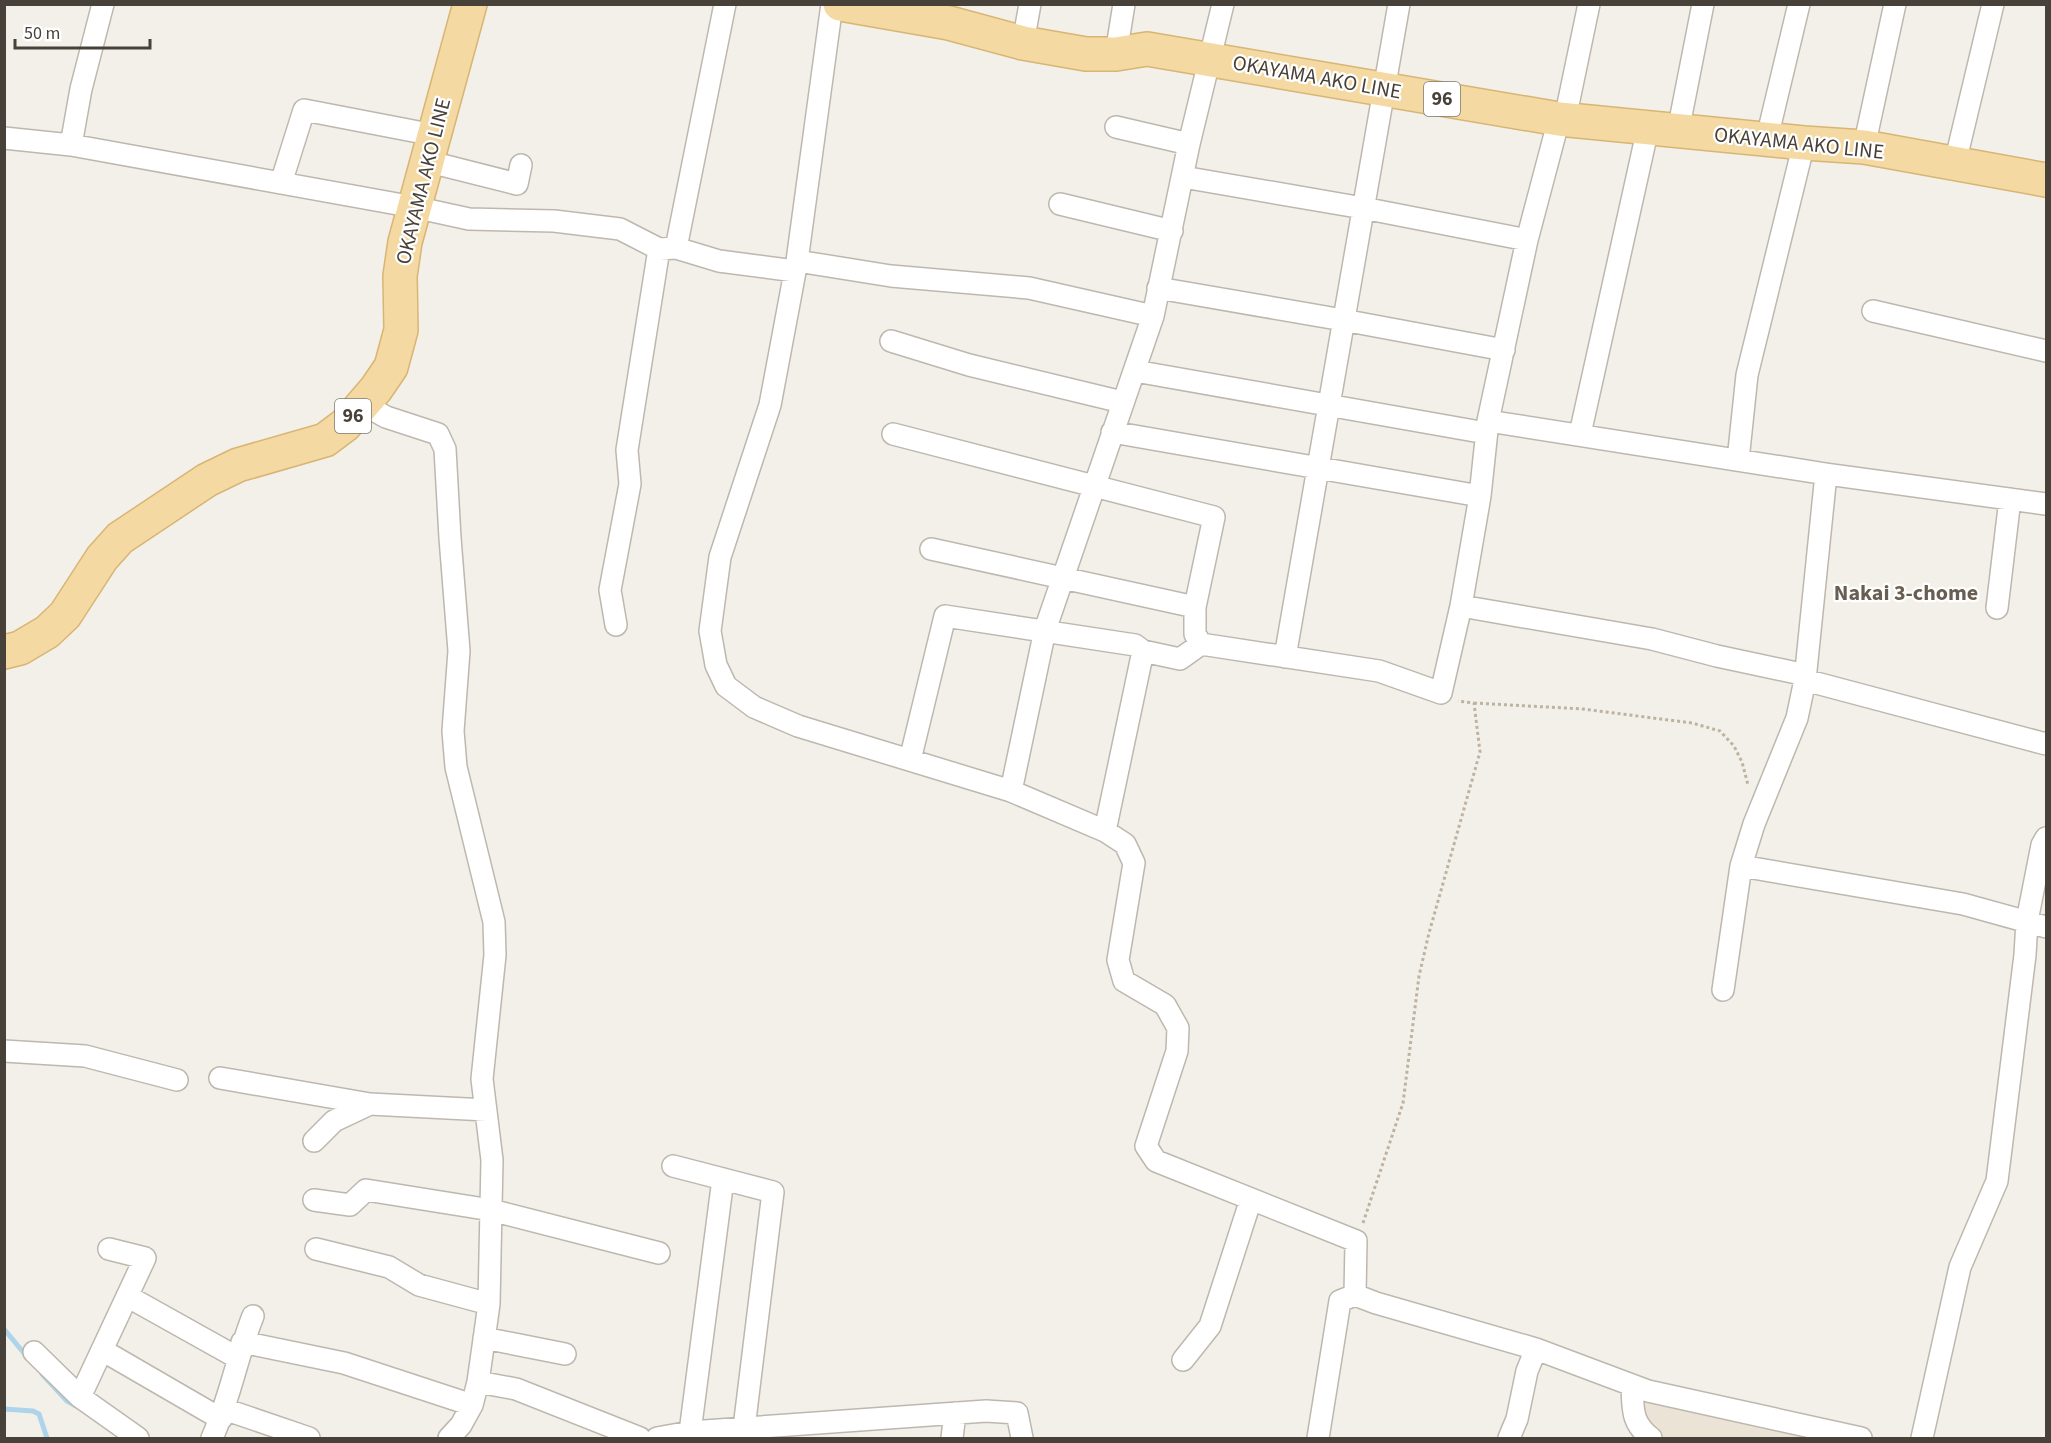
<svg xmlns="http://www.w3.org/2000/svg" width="2051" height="1443" font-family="'Source Sans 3',sans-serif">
<rect width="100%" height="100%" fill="#f3f0ea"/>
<path fill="#ebe4d6" d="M1647,1400L1815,1438H1663L1650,1431L1635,1402Z"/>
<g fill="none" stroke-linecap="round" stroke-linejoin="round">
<path stroke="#add4ea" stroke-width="5" d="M4,1329L28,1358
M42,1374L67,1401L76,1406
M4,1409L33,1411L39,1414L47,1438"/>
<g stroke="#beb7ae" stroke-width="24">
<path id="street" d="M832,4L797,261L770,405L720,557L710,631L716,665L726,686L754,707L798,726L1011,791L1105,831L1125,844L1134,863L1118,960L1124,981L1165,1005L1178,1028L1177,1051L1146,1146L1156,1161L1356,1241L1355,1295
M1023,43L1030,4
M1116,54L1124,4
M1565,119L1589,4
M1116,127L1189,144
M1678,131L1703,4
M4,138L71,145L414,207L469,219L554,221L620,229L659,249L676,248L719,261L795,271
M1767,138L1799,4
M71,145L81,89L103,4
M1864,147L1895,4
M426,161L517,184L521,165
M1955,163L1993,4
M1183,177L1363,208L1527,240
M281,183L304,110L434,135
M1060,204L1172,231
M676,248L725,4
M797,261L891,276L1029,288L1153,316
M1158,288L1343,320L1504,350
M1873,311L2046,351
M891,341L969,365L1122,402
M1135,371L1486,433
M363,404L386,417L438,434L445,449L450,538L459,651L453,731L456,767L494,922L495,955L482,1079L492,1160L489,1304L478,1382L472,1405L461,1425L449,1438
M1488,421L1826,474L2046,504
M1112,432L1480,496
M893,434L1214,517L1195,607
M1580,434L1648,128
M1738,460L1747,375L1804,143
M931,549L1195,607V634L1201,644L1379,671L1441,693L1461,606L1480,496L1488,421L1527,240L1559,119
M1461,606L1652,639L1717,656L1806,675
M1997,608L2010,499
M616,625L610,590L630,484L627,450L659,249
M1285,657L1399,4
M1805,680L2046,744
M910,760L945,616L1135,645L1143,651
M1011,791L1045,630L1153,316L1189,144L1223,4
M1105,831L1143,651L1180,659L1201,644
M1741,866L1963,904L2046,927
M1723,990L1741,866L1754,824L1797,718L1805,680L1826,474
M4,1051L85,1056L177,1080
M220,1078L370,1104
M314,1141L334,1121L370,1104L486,1110
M673,1166L773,1192L744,1428
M314,1200L350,1205L366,1190L491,1210L659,1253
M316,1249L389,1267L419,1285L489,1304
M127,1296L238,1358
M484,1338L565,1354
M242,1342L344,1363L472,1405
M102,1350L221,1419
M34,1352L80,1397L138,1438
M1183,1360L1210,1326L1251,1199
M478,1382L516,1389L640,1438
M1632,1385C1633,1408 1631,1423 1651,1438
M80,1397L145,1258L109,1249
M224,1409L309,1438
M690,1432L723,1179
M212,1438C230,1399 237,1356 253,1316
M657,1438L690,1432L986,1411L1017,1413L1022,1438
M952,1438L955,1413
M1318,1438L1340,1301L1355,1295L1376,1303L1536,1349L1648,1391L1861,1438
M1509,1438L1517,1419L1527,1371L1536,1349
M1922,1438L1960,1267L1997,1181L2025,955L2027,921L2042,845L2046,838"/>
</g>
<g stroke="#d8b573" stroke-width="36">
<path id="primary" d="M840,4L949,23L1023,43L1086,54H1116L1147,49L1559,119L1804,143L1864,147L2046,180
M4,652L20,648L47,632L65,615L102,558L120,538L207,480L238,465L325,440L345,425L376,389L391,367L401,330L400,276L405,242L470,4"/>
</g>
<path stroke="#beb2a0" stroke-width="3" stroke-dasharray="3 3" stroke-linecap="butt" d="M1474,703L1583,709L1692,723L1720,731L1734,746L1742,762L1748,785
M1363,1223L1403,1103L1419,976L1429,933L1480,752L1474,703L1458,701"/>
<use href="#street" stroke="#fff" stroke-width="21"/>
<use href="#primary" stroke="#f4d9a2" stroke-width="33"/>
</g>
<g text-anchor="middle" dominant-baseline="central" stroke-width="4.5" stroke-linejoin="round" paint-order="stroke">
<g fill="#fff" stroke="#7e7a74" stroke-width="1.5">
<rect x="1424" y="82" width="36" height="34" rx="4.5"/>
<rect x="335" y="399" width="36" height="34" rx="4.5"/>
</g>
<g font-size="20" font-weight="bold" fill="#474139">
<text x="1442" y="99">96</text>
<text x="353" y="416">96</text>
</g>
<g font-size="21" fill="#474139" stroke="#fff">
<text transform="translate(1317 77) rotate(10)">OKAYAMA AKO LINE</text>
<text transform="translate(1799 143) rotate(6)">OKAYAMA AKO LINE</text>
<text transform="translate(423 181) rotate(-76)">OKAYAMA AKO LINE</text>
</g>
<g font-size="22" font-weight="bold" fill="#695e51" stroke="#fff">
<text x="1906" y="593">Nakai 3-chome</text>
</g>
</g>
<rect width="2051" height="1443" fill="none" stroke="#474139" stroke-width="12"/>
<path d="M15 39v9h135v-9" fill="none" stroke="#474139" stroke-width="3"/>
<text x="24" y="39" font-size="18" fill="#474139" stroke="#ffffff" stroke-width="4.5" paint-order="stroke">50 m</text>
</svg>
